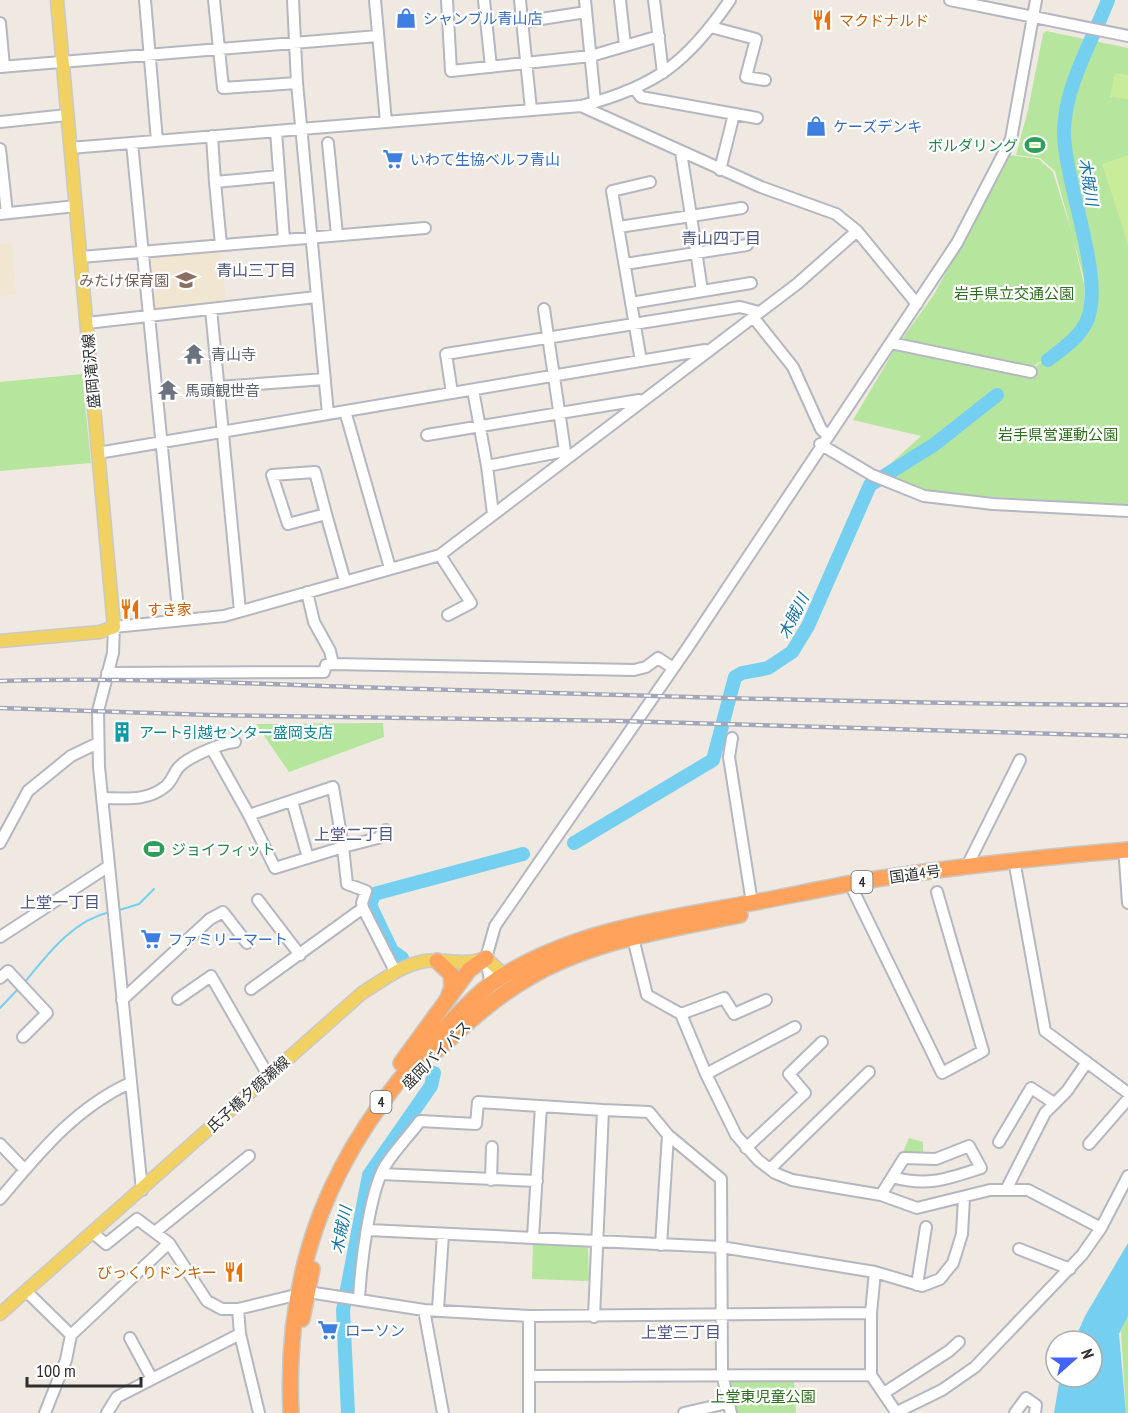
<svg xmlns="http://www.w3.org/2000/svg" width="1128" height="1413" font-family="'PT Sans Narrow','Noto Sans JP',sans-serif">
<rect width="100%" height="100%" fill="#efe9e1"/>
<path fill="#f0e6d1" d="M12,243L16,294L0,296V244Z
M220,248L226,303L158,311L151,306L147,258L151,255Z"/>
<path fill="#b6e59e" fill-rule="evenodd" d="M1046,31L1128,48V506L925,492L877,476L921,436L853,420L896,347L1032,369L1059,349L1032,367L899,343L935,293L1008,155L1039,159L1053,172L1072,233L1055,171L1040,158L1016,155L1028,110L1043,34ZM1072,234L1085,282L1087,324L1065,343L1085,324L1084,284Z
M82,374L91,463L0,471V382Z
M383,723L384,737L289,772L256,724Z
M909,1138L923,1142V1155L902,1154Z
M533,1241L588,1244L589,1281L532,1279Z
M1128,1314V1413H1126L1121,1331Z
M732,1379H794L796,1413H737L729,1384Z"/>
<path fill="#c9ec9a" d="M1115,73L1128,75V99L1110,97Z
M1029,136L1044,140L1041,152L1025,150Z
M1128,155V244L1102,164Z"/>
<path fill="#75cff0" d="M1128,1243V1316L1119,1334L1126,1413H1054L1060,1377H1092V1341H1074L1085,1316Z"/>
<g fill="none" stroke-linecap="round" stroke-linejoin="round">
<path stroke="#75cff0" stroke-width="2" d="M116,911L139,904L154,889
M24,983C47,955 73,920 110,912
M0,1008L20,987"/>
<path stroke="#75cff0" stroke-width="14" d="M1048,360C1062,349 1082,336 1088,318C1104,272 1063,181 1064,129C1066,83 1092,42 1108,0
M574,843L713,760L735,677L742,673L768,668L792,652L808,626L870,485L935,444L997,395
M402,958L392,951L370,905L374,894L523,854
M348,1413L343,1310L369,1175L431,1086L434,1073"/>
<g stroke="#b4b7c1" stroke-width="14">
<path id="minor" d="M145,0L157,141
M214,0L223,88L297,83L328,414
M293,0L297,83
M375,0L386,122
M447,0L451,71L591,56L659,36
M484,0L491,67
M520,0L531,110
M585,0L595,102
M620,0L625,45
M654,0L663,73
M950,0L1128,36
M522,22L586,12
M0,23L4,67
M711,27L756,39L746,77L765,80
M0,67L378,36
M635,89L641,97L757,118
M581,106L761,187L836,214L857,231L917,304
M0,122L67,115
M276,131L284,240
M212,136L215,182
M132,143L179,620
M328,143L337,235
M70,148L581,106C655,87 687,63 730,0
M0,149L7,213
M720,170L734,114
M0,214L76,206
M619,227L691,216L681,152
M221,245L215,182L279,176
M81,257L425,228
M625,264L747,245
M702,291L691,216L742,208
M631,303L751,283
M211,309L240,611
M544,309L566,458
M753,317L793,367L821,429L827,435
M87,323L316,297
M891,343L1031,372
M641,361L612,191L650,182
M218,387L325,379
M473,390L487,466
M452,393L446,354L740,307L759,312
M345,411L390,568
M427,435L639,400
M820,444L872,475L924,496L993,504L1128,511
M98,453L705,350
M326,514L315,472L272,475L288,524L326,514L345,581
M493,514L487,466L565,451
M440,555L471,603L448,615
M307,592L314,622L330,651L333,664
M107,673L324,672L326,665L333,664L634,670L646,667L658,658L673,668
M732,738L729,757L752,903
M212,749L249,815L275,868L343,847L333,787L249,815
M102,798C124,798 147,802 166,786C172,781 174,772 179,767C188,757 221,743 235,742
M292,801L308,858
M386,830L378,838L343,847L347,884L366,891L362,903L363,908L395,971
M0,843L28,791L71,756L98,743
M1014,860L1045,1031L1128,1093
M1125,860L1128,903
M967,866L1020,760
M853,890L942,1073L983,1051L937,892
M258,900L300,955
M0,937L109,866
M633,938L647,995L681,1014L706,1074L736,1135L758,1160L775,1173L792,1180L881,1195L917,1208L990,1190H1028L1101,1228
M0,978L8,971L47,1013L23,1037
M491,987L486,958L495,926L688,647L957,243L1011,139L1036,0
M251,989L363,908
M178,999L211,976L268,1075
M122,1000L210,919L223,912L247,943
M681,1014L724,998L734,1014L766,1000
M706,1074L795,1027
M603,1110L649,1112L668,1135L721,1179L722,1374L731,1413
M999,1142L1031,1088L1054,1103
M0,1144L25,1170
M1089,1144L1128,1099
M746,1148L805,1093L789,1074L822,1042
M770,1169L869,1072
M381,1174L537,1181
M491,1180L492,1147
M1007,1188L1045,1113L1067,1091L1087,1062
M142,1190L99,767L98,711L113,653L114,627L224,616L440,555L797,284L857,231
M881,1195L904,1158L936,1159L969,1146L981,1168C947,1179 928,1187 892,1177
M0,1199C39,1153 75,1108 130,1083
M368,1230L721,1247L875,1272L922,1286L940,1279L953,1263L962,1234L964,1198
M155,1232L249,1156
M93,1233L106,1244L137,1219L169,1243L207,1301L222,1309H238L308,1292L424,1310L529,1316L871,1313
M533,1237L541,1106
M661,1245L668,1135
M1019,1249L1070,1269
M917,1285L926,1227
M26,1291L71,1335
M359,1298C361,1265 369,1193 385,1166C395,1150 409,1136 420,1121L476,1124L478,1102L603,1110L594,1317
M238,1309L240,1334L259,1413
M438,1309L443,1234
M424,1310L443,1413
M130,1338L152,1379
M871,1375V1313L875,1272
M531,1376L871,1375L896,1412
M884,1393L949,1351L959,1342
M45,1413L66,1360L71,1335L169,1243
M107,1413L117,1397L240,1334
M529,1413V1316
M684,1413L727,1403
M895,1413L942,1390L975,1367L1082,1255L1101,1228L1128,1176
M1015,1413L1026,1398L1036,1405L1035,1413"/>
</g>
<g stroke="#c9c9c9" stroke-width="15">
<path id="major" d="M0,641L100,632L114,627L57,0
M0,1314L362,993C382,981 401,965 425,961C449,958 459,967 486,958L504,975L512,977"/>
</g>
<g stroke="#c9c9c9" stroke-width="18">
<path id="highway" d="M437,961L451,974L452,987L449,995
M439,1049C465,1024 493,999 525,980C589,941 667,930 740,915
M401,1063L469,970L486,958
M302,1319L312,1269
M291,1413C284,1264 332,1150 432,1042C454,1019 477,991 504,975C581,929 664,919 751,903C793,895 834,886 876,879C960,866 1044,857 1128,850"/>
</g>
<use href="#minor" stroke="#fff" stroke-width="10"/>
<use href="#major" stroke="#f2d163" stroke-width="12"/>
<use href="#highway" stroke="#ffa35c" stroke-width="15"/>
<g stroke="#a3a6b8" stroke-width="4.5">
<path id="rail" d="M0,681C128,677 257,684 385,688C633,695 880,704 1128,705
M0,708L211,715L621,721L1128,736"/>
</g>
<use href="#rail" stroke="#fff" stroke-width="2" stroke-dasharray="7" stroke-linecap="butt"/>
</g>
<defs>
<g id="shop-bare" transform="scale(1.62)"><path d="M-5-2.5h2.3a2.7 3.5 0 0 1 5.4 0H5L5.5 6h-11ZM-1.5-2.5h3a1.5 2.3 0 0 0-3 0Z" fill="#3f7fe0" stroke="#fff" stroke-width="2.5" paint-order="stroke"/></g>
<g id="restaurant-bare" transform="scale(1.62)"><path d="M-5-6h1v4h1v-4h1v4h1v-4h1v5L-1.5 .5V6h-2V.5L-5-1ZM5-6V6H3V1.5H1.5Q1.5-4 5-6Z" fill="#e8710a" stroke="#fff" stroke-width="2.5" paint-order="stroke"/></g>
<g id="stadium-bare" transform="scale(1.62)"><path d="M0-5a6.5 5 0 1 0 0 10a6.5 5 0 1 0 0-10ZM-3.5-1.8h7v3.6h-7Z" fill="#2e9e5b" stroke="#fff" stroke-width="2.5" paint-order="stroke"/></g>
<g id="supermarket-bare" transform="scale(1.62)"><path d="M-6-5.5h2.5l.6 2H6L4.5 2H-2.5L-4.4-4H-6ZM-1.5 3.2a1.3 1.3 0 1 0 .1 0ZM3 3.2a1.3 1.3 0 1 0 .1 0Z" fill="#3f7fe0" stroke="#fff" stroke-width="2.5" paint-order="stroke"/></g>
<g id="school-bare" transform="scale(1.62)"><path d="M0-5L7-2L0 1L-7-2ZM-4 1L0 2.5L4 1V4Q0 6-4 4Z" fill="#8d6e63" stroke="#fff" stroke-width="2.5" paint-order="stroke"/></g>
<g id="temple-bare" transform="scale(1.62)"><path d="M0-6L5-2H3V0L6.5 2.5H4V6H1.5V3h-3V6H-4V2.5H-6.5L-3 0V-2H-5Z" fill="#6b7280" stroke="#fff" stroke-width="2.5" paint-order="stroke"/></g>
<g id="building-bare" transform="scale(1.62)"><path d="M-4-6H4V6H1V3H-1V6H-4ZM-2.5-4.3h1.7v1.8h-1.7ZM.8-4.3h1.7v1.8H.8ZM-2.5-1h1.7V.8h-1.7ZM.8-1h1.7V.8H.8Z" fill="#0f9aa8" stroke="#fff" stroke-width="2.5" paint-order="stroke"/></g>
</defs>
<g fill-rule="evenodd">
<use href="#shop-bare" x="406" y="18"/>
<use href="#restaurant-bare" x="822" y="20"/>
<use href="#shop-bare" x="816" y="126"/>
<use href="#stadium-bare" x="1035" y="145"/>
<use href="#supermarket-bare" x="393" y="159"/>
<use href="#school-bare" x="186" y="280"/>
<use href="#temple-bare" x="194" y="354"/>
<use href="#temple-bare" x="168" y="390"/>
<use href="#restaurant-bare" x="130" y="609"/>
<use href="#building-bare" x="122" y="732"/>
<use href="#stadium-bare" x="154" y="849"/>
<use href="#supermarket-bare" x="151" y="939"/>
<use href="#restaurant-bare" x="234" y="1272"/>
<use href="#supermarket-bare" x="328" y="1330"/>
</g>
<g text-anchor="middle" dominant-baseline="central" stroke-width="4.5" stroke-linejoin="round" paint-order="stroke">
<g fill="#fff" stroke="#6d6d6d" stroke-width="1.5">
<rect x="851.5" y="871" width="21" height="22" rx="4.5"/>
<rect x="370.5" y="1091" width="21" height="22" rx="4.5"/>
</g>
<g font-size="14" font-weight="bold" fill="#2e2e2e">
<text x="862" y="882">4</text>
<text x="381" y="1102">4</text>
</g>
<g font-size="15" fill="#366cbe" stroke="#fff" text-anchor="start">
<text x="423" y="18">シャンブル青山店</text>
<text x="833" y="126">ケーズデンキ</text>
<text x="410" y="159">いわて生協ベルフ青山</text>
<text x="168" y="939">ファミリーマート</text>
<text x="345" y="1330">ローソン</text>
</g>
<g font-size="15" fill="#c56008" stroke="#fff" text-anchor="start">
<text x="839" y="20">マクドナルド</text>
<text x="147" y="609">すき家</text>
<text x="217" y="1272" text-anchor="end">びっくりドンキー</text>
</g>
<g font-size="15" fill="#27864d" stroke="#fff" text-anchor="end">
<text x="1018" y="145">ボルダリング</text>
<text x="171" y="849" text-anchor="start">ジョイフィット</text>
</g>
<g font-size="15" fill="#785e54" stroke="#fff" text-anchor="end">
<text x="169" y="280">みたけ保育園</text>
</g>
<g font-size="15" fill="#2c6e1b" stroke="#fff">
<text x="1014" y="293">岩手県立交通公園</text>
<text x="1058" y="434">岩手県営運動公園</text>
<text x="763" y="1396">上堂東児童公園</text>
</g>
<g font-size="15" fill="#5b616d" stroke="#fff" text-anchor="start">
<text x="211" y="354">青山寺</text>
<text x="185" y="390">馬頭観世音</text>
</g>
<g font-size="15" fill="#2e2e2e" stroke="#fff">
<text transform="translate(91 371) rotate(-95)">盛岡滝沢線</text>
<text transform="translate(915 874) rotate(-8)">国道4号</text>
<text transform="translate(436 1055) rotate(-45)">盛岡バイパス</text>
<text transform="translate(248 1094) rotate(-42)">氏子橋夕顔瀬線</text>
</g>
<g font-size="15" fill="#0d838f" stroke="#fff" text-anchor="start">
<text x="139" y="732">アート引越センター盛岡支店</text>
</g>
<g font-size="16" font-style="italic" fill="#0d6fa3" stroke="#fff">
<text transform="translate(1089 182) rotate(81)">木賊川</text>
<text transform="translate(793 616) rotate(-63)">木賊川</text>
<text transform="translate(341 1230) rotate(-79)">木賊川</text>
</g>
<g font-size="16" fill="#4d5680" stroke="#fff">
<text x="721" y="238">青山四丁目</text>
<text x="256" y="270">青山三丁目</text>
<text x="354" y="834">上堂二丁目</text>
<text x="60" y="902">上堂一丁目</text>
<text x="681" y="1332">上堂三丁目</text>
</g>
</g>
<g transform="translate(1074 1359) rotate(69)"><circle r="28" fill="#ffffff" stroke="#ababab" stroke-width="1.5"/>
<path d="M0-4.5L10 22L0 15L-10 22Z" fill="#4264fb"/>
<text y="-9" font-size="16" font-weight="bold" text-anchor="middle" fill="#2e2e2e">N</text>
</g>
<path d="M27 1377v9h114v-9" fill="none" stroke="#2e2e2e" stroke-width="3"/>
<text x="36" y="1377" font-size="18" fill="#2e2e2e" stroke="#ffffff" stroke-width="4.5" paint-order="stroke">100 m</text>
</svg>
